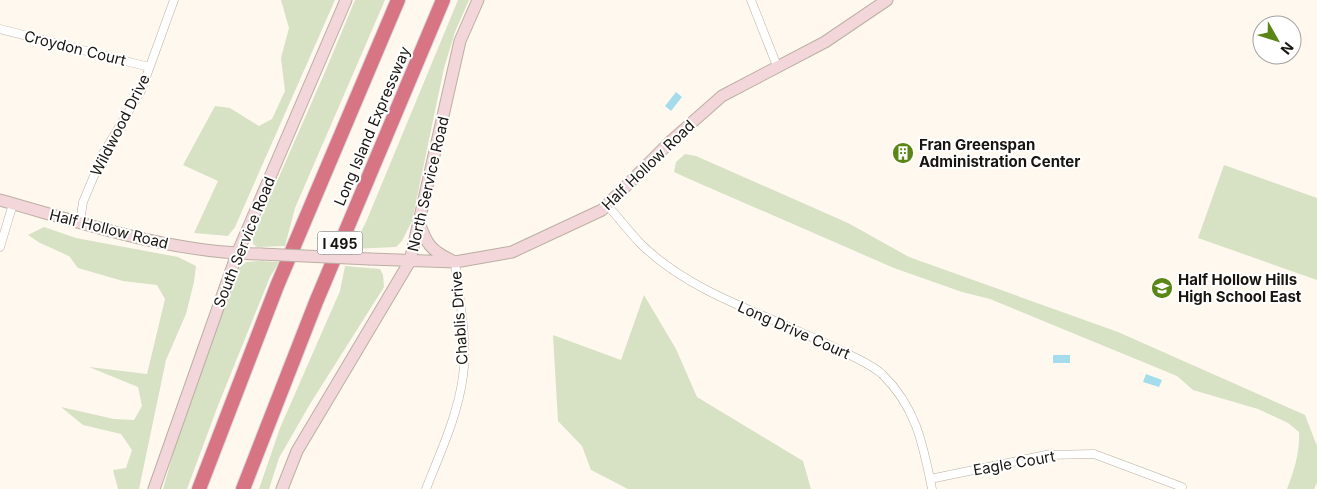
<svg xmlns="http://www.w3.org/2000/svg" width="1317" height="489" font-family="Inter,sans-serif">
<rect width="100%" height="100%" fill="#fff8ef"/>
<path fill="#d7e1c3" d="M281,0H335L235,227L228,236L194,233L218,181L183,165L215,106L230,108L259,126L272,119L285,91L281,58L289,28Z
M355,0H385L295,208L285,246L257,247L253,244V236L325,72Z
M458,0H469L455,32L444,68L412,221L402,241L396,247L352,249L366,222Z
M685,154L696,156L848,223L909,257L1118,332L1305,415L1317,446V483L1314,489H1287C1294,471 1300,452 1299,432L1288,423L1258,409L1193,390L1177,376L990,299L962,292L894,268L687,178L674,172L676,162Z
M1224,165L1317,198V280L1198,238Z
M44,227L76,238L178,257L196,266L194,282L186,314L166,360L139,489H118L113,470L126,468L132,450L121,434L83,425L61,407L114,419L134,420L142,406L138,387L89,367L147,374L165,299L157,285L123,281L78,268L69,256L40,243L28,235Z
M258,261L279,262L270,277L217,408L187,489H163L191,391L239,268L246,262Z
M345,266L380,269L383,275L384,287L310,404L279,458L269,489H259L280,428L340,291Z
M644,295L676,349L697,397L803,461L811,489H628L591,470L582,446L558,421L553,335L621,360Z"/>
<path fill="#a5dcec" d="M676,92L682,97L671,111L665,106Z
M1053,355H1070V363H1053Z
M1146,374L1162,380L1159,387L1143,382Z"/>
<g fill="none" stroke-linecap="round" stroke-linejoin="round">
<g stroke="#baafa2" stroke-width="9">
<path id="street" d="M751,0L777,66
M0,29L149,67
M607,205C619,218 630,233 642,245C680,282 732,303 780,323C804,334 829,344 852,356C862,361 873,366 882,374C916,407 923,444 932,489
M80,222L83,202L104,152L141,91L174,0
M0,247L13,204
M930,479L1046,455L1094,454L1182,487
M426,489C440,453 458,415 463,376C468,342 459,296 455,262"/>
</g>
<g stroke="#baafa2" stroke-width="13">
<path id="secondary" d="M0,200C86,224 171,253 261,254
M419,223C427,244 430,250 451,260
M370,259L455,262L512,252L602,210L671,141L722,96L825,42L887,0
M154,489L237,254L346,0
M282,489L297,451L410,261L460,41L478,0"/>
</g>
<g stroke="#dad9d9" stroke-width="16">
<path id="highway" d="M199,489L277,286L398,0
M243,489L316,302L443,0"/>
</g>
<use href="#street" stroke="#fff" stroke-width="8"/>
<use href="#secondary" stroke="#f3d6da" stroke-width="11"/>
<use href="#highway" stroke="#d77584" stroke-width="14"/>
<g stroke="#baafa2" stroke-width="13" stroke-linecap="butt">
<path id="secondary-bridge" d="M261,254L370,259"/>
</g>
<use href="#secondary-bridge" stroke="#f3d6da" stroke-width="11"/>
</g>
<defs>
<g id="building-disc" transform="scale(1.125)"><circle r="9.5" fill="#598615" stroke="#fff"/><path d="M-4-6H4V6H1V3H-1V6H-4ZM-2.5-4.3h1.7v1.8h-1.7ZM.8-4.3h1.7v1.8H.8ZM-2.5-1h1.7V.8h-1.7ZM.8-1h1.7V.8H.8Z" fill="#fff"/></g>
<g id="school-disc" transform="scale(1.125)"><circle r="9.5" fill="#598615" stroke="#fff"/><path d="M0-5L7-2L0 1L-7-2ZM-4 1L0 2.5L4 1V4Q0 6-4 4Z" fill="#fff"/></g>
</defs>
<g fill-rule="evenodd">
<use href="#building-disc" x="903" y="153"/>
<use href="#school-disc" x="1162" y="288"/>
</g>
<g text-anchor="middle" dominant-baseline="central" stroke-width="4" stroke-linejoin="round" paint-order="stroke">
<rect fill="#fff" stroke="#5d5a57" stroke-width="1" x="317.5" y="231.5" width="45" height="23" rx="4"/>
<g font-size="14" font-weight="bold" fill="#18140f">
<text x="340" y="243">I 495</text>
</g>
<g font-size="15" fill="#18140f" stroke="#fff">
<text transform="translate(75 48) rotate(14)">Croydon Court</text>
<text transform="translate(120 125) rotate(-63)">Wildwood Drive</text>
<text transform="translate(372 126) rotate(-67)">Long Island Expressway</text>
<text transform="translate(648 165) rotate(-44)">Half Hollow Road</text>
<text transform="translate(428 184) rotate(-77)">North Service Road</text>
<text transform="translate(109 229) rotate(14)">Half Hollow Road</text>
<text transform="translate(244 242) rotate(-68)">South Service Road</text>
<text transform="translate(459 318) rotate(-94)">Chablis Drive</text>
<text transform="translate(794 330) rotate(24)">Long Drive Court</text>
<text transform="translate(1014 463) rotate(-10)">Eagle Court</text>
</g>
<g font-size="15" font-weight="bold" fill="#18140f" stroke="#fff" text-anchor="start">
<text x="919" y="144">Fran Greenspan<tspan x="919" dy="17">Administration Center</tspan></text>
<text x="1178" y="279">Half Hollow Hills<tspan x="1178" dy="17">High School East</tspan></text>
</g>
</g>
<g transform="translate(1277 40) rotate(129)"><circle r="24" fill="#ffffff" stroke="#a3a19f"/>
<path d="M0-4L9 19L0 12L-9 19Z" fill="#598615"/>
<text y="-8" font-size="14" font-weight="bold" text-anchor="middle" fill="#18140f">N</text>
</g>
</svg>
